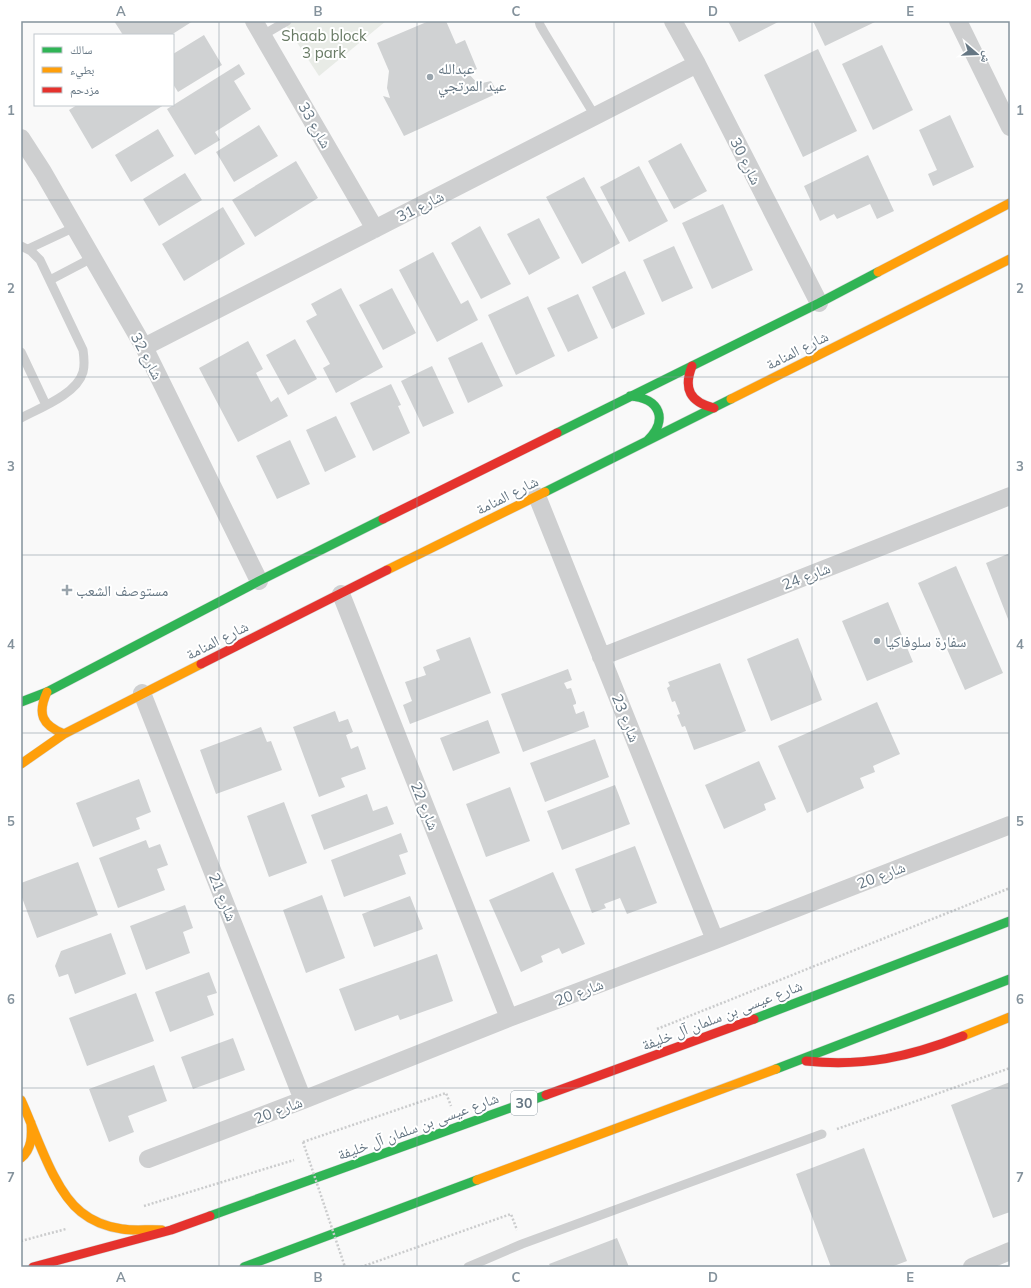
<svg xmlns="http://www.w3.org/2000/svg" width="1031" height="1288" font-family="Mulish,'Noto Naskh Arabic',sans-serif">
<rect width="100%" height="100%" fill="#f9f9f9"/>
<path fill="#e8ebe6" d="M283,21H386L319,76Z"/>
<path fill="#d0d2d3" d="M114,21H193L171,35H123Z
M429,21H446L456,44L465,40L477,69L468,73L478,84L491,81L498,93L404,136L383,96L390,98L387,88L389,71L377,43Z
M728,21H780L739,42Z
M813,21H877L825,46Z
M204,35L222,65L178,92L173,84V54Z
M882,45L913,110L873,130L842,64Z
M818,49L857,131L803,157L764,75Z
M239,64L245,74L234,81L251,109L215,132L220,140L195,155L167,109Z
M77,105H164L92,149L69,110Z
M950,115L974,167L933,186L928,174L937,170L919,130Z
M259,125L278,156L234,182L216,152Z
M158,129L174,156L131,182L115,155Z
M681,143L707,191L674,209L648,161Z
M868,155L894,211L877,219L870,204L837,219L834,214L820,221L804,186Z
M296,161L318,198L255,237L232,200Z
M639,166L668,221L629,242L600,187Z
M185,173L202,200L159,226L143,199Z
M584,177L620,243L582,264L546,197Z
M723,204L753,270L712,289L682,223Z
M223,207L245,244L184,281L162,244Z
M539,218L560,258L529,275L507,234Z
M480,226L511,284L481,299L451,243Z
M674,246L693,288L662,302L643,260Z
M433,252L461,304L468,300L478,320L437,342L399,270Z
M625,271L645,314L612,329L592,287Z
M341,288L383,367L336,393L323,368L330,364L306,321L317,315L311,304Z
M392,288L416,333L383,350L359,305Z
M578,294L598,338L568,352L547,308Z
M528,296L555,356L516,375L488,315Z
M295,339L317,379L288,395L266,355Z
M248,341L263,369L256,373L271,402L278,397L288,416L238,442L199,368Z
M482,342L503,386L468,403L448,358Z
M432,366L454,413L423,427L401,381Z
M391,384L401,405L398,406L410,433L373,451L350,403Z
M336,416L356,457L325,472L306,430Z
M290,440L310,484L277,499L256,456Z
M1010,553V624L986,563Z
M956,566L1003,673L965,690L918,583Z
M888,602L913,662L867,681L842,621Z
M470,637L491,693L410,724L403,705L412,701L405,682L426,675L423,667L440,660L436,650Z
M798,638L822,700L771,721L747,659Z
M720,663L746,731L694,750L685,726L682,727L677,715L680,714L675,701L672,702L667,688L670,686L668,682Z
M568,669L572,680L564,683L567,689L571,688L576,702V704L573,705L576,714L584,711L589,727L523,752L501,694Z
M877,702L900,754L873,766L875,772L860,778L864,788L807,813L778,746Z
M335,711L339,722L348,719L353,732L346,735L351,749L358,746L366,769L341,778L345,787L319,797L293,727Z
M488,720L500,753L453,771L440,738Z
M261,727L267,742L271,741L282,770L216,794L200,750Z
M595,739L609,777L545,802L530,763Z
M759,761L776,799L764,804L766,810L724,829L705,785Z
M139,779L151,812L136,818L140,829L93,847L76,803Z
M615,785L630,824L562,850L547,811Z
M510,787L530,841L486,857L466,804Z
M367,794L373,811L387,806L394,824L324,850L311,815Z
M284,802L307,863L269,877L247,816Z
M401,833L408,852L399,855L406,874L344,897L331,860Z
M146,840L149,848L160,844L168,865L157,869L165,890L118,908L99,858Z
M635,846L657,903L627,914L620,898L604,904L606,908L592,913L575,869Z
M78,862L98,915L37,938L21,895V883Z
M553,872L585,944L562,954L559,948L541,956L543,962L521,972L489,900Z
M322,895L345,958L306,973L283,910Z
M410,896L423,929L374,947L362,914Z
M185,905L193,928L183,932L190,953L146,970L130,926Z
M111,933L126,974L75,994L68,974L59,977L55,966L61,951Z
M437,954L453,1001L400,1020L398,1015L355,1031L339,989Z
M209,972L217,993L207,996L214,1015L170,1032L155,992Z
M136,993L154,1041L87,1066L69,1018Z
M233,1038L245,1070L193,1089L181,1057Z
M154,1065L167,1101L128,1116L134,1132L109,1142L89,1089Z
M1010,1082V1212L993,1218L951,1105Z
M864,1148L907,1261L891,1267H831L796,1174Z
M617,1238L629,1267H551L549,1264Z"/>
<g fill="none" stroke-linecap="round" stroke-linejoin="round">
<g stroke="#d5d6d7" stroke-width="10">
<path id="fast" d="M630,396C660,398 669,420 647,441
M557,433L819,303L878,272
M545,492L731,399
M21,702L47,692L259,581L383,519
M754,1019L1010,921
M776,1069L1010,979
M210,1216L546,1095
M244,1267L477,1180"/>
</g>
<g stroke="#d5d6d7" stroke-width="10">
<path id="slow" d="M878,272L1010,203
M731,399L1010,259
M387,570L545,492
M47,692C37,714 42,725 64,734
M21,764L64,734L201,664
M963,1036L1010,1017
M21,1100C36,1132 53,1190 81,1212C92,1221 108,1227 122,1229C135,1231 149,1229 162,1230
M21,1158C32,1149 32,1136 31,1123
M477,1180L776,1069"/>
</g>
<g stroke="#d5d6d7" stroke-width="10">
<path id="jam" d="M692,366C683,389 690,402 714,408
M383,519L557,433
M201,664L387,570
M806,1061C864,1067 909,1057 963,1036
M546,1095L754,1019
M33,1267L171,1230L210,1216"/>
</g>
<path stroke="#cbcccd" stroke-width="2.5" stroke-dasharray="2 2" stroke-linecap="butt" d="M657,1029L1010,888
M837,1129L1010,1068
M303,1142L446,1093L451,1106
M144,1206L294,1160
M21,1241L66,1229
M361,1267L511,1214L517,1230"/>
<path stroke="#cecfd0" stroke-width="9" d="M539,21L540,25L544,32L595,116
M263,35L287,21
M21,246L31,251L40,260L83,350C84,357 85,365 83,372C77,394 40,408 21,418
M28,249L75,227
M50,280L92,258
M21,352L46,405
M468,1267L522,1244L822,1134"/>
<path stroke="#cecfd0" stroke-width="18" d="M254,21L375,229
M673,21L697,64L819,303
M958,21L1010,127
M21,138L43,172L144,347L259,581
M144,347L697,64
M537,496L715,940
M341,594L509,1018
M601,657L1010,496
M142,693L303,1100
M148,1159L303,1100L509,1018L715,940L1010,825
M972,1267L1010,1251"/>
<use href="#fast" stroke="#30b455" stroke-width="9"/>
<use href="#slow" stroke="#ff9f0a" stroke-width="9"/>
<use href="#jam" stroke="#e5322d" stroke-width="9"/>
<path stroke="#cbcccd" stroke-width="2.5" stroke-dasharray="2 2" stroke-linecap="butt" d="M303,1142L345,1267"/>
</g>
<path fill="none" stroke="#84929c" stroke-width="1" stroke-opacity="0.55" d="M219,21V1267M417,21V1267M614,21V1267M812,21V1267M21,200H1010M21,377H1010M21,555H1010M21,733H1010M21,911H1010M21,1088H1010"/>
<g fill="#99a4ac" stroke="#fff" stroke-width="1.5">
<circle cx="430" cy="77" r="4"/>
<path d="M65 584h4v4h4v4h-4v4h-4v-4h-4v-4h4z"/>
<circle cx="877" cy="641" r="4"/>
</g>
<g text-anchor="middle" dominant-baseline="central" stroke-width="4" stroke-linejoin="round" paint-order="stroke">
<rect fill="#fff" stroke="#939fa8" stroke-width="1" x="511" y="1091" width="26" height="24" rx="3"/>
<g font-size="14" font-weight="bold" fill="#657683">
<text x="524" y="1103">30</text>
</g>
<g font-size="15" fill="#687a64" stroke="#fff">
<text x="324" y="35">Shaab block<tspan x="324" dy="17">3 park</tspan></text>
</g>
<g font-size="15" fill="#657683" stroke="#fff" text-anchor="start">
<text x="438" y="68">عبدالله<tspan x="438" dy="17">عيد المرتجي</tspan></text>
<text x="76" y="590">مستوصف الشعب</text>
<text x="885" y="641">سفارة سلوفاكيا</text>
</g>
<g font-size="15" fill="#657683" stroke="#fff">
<text transform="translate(315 125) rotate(60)">شارع 33</text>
<text transform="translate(746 161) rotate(63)">شارع 30</text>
<text transform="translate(420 206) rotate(-27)">شارع 31</text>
<text transform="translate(797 350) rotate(-27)">شارع المنامة</text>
<text transform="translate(147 356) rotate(62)">شارع 32</text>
<text transform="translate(507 495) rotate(-27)">شارع المنامة</text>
<text transform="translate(806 576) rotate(-21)">شارع 24</text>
<text transform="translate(217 640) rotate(-27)">شارع المنامة</text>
<text transform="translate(626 718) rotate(68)">شارع 23</text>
<text transform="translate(425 806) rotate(68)">شارع 22</text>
<text transform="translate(881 875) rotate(-21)">شارع 20</text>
<text transform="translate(223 897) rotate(68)">شارع 21</text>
<text transform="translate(579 992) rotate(-21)">شارع 20</text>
<text transform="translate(722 1015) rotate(-21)">شارع عيسى بن سلمان آل خليفة</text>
<text transform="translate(278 1110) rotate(-21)">شارع 20</text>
<text transform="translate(418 1126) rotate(-20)">شارع عيسى بن سلمان آل خليفة</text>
</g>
</g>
<rect width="1031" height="1288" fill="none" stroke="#ffffff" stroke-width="44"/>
<rect x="34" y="34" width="140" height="72" fill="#ffffff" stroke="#c1c8cd"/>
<rect x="42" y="47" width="20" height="6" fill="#30b455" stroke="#c1c8cd"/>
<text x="70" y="54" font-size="12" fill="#657683">سالك</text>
<rect x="42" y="67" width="20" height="6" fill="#ff9f0a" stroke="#c1c8cd"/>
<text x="70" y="74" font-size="12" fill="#657683">بطيء</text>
<rect x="42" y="87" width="20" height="6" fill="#e5322d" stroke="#c1c8cd"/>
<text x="70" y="94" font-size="12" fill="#657683">مزدحم</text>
<g transform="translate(977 54) rotate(109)" stroke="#ffffff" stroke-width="3" paint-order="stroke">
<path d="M0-3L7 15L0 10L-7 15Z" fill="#657683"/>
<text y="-6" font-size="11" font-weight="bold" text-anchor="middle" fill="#657683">ش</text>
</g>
<rect x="22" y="22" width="987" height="1244" fill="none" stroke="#84929c" stroke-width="1.5"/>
<g font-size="13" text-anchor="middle" font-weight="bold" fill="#84929c">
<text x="121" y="16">A</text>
<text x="318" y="16">B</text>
<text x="516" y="16">C</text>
<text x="713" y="16">D</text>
<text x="910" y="16">E</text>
<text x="11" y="115">1</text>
<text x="1020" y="115">1</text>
<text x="11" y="293">2</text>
<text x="1020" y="293">2</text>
<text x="11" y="471">3</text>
<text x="1020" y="471">3</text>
<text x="11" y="649">4</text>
<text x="1020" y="649">4</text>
<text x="11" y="826">5</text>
<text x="1020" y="826">5</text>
<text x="11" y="1004">6</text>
<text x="1020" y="1004">6</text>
<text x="11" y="1182">7</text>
<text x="1020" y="1182">7</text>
<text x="121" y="1282">A</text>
<text x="318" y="1282">B</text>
<text x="516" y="1282">C</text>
<text x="713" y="1282">D</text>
<text x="910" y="1282">E</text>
</g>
</svg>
